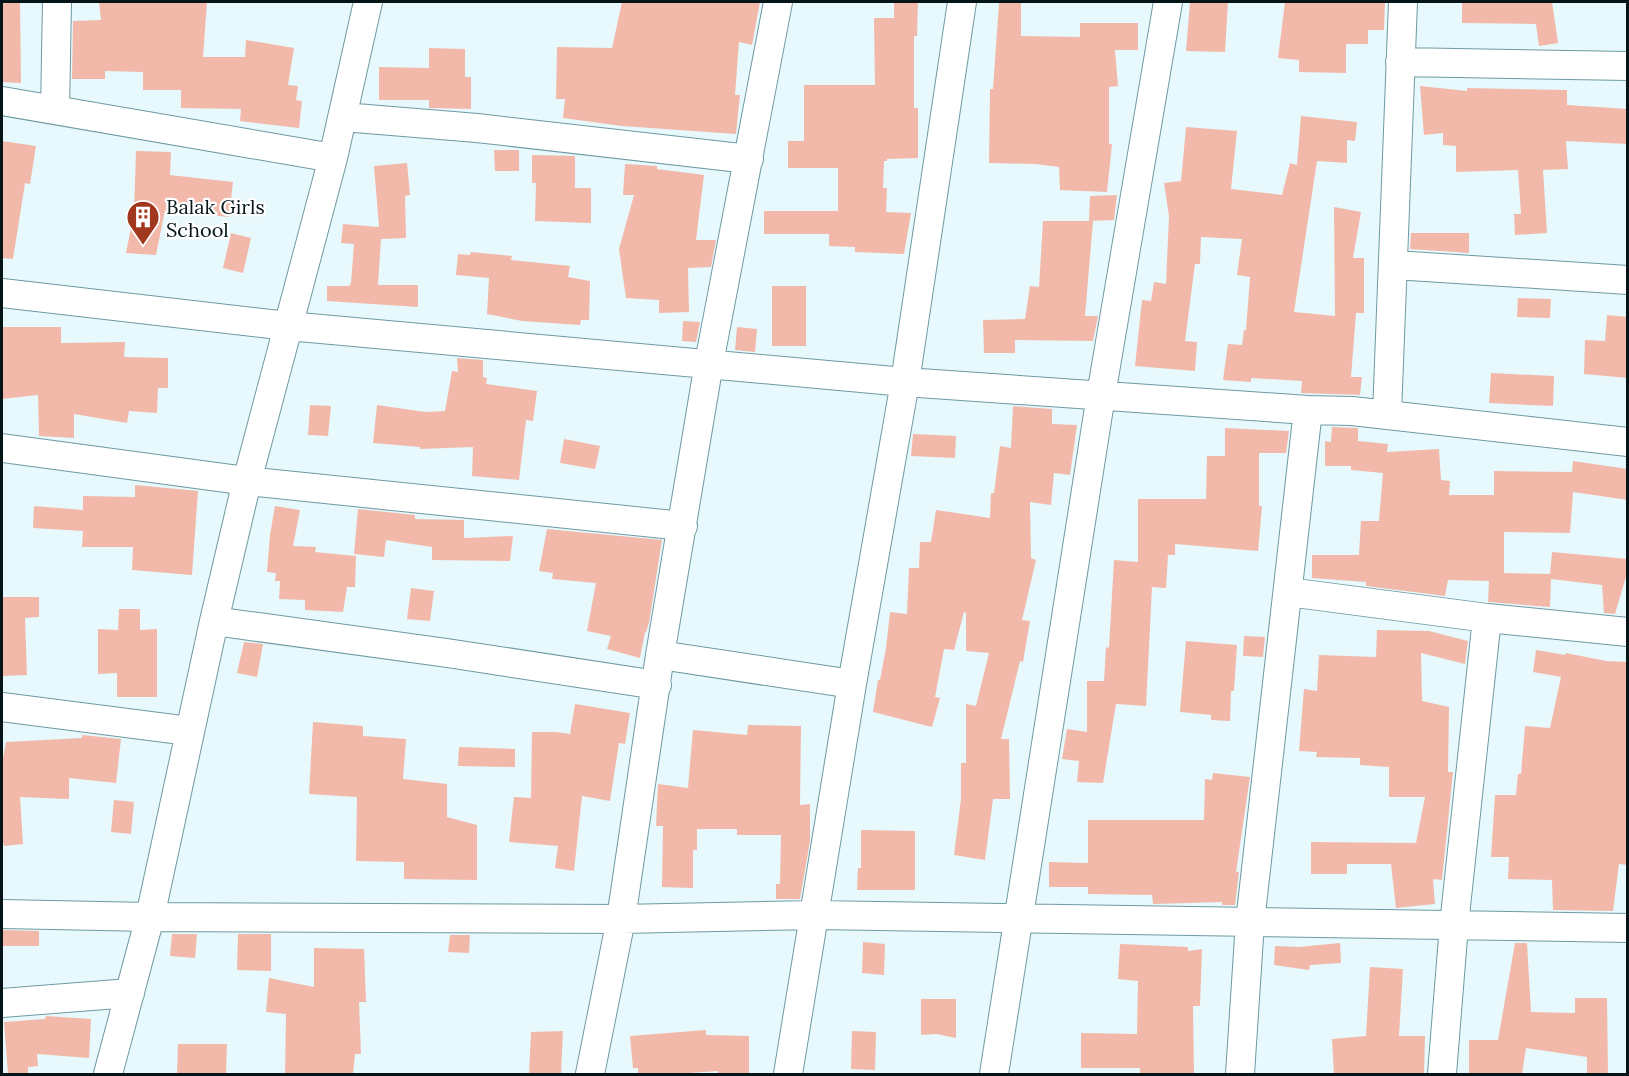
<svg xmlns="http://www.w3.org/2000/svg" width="1629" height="1076" font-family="Lora,serif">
<rect width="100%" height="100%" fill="#e7f9fc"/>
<path fill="#f2b9aa" d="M2,2H20L21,83L2,82Z
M99,2H207L203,57H245L246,40L294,48L288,85L298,86L296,100L302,101L299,128L240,121L241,109L181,108V90H143V72L105,71V79H72L73,21L101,20Z
M622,2H760L752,45L739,42L735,95H740L736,134L622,126L563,118L565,99H556L557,47L612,48Z
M894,2H918L917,36H914V108H918V158L887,159V161H884L883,188H887L886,212L911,213L904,254L855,252V247L829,246V234H764V211H838V168H788V141H804V85H875L874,18H894Z
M1190,2H1228L1225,52L1186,51Z
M1285,2H1385L1384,30H1368V44H1346V73L1299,72V60L1278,58Z
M1462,2H1552L1558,43L1539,46L1536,24L1462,23Z
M999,3H1021V36L1080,37V23H1138V50H1115L1118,86L1109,87V144H1112L1107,192L1060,190L1059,167L1035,164L989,163L990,89H993Z
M429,48L465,49V77H471V109L429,108V100H379V67L429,68Z
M1420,86L1467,91V88L1567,90V105L1628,109V144L1566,141L1568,169L1543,170L1547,233L1515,235L1514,214H1521L1518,170L1456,172V146L1443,145V133L1424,135Z
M1301,116L1357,122L1355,141L1347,140V163L1317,161L1294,312L1335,316L1334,207L1361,212L1353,258H1364V313H1356L1351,377H1362L1360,395L1301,393L1302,381L1251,378V382L1223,380L1228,344L1242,345L1244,330H1246L1250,277L1237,275L1242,239L1201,237L1200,264H1195L1185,341L1197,342L1195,371L1135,366L1142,300L1151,301L1154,282L1166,284L1169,216L1164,183L1181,181L1186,127L1237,131L1231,189L1282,195L1290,163L1297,165Z
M2,141L36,146L30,184L25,183L13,259L2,258Z
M494,150H519V171H495Z
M136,151L171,152L170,175L233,182L229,217L165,210L156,255L126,253L134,212Z
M532,155L575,156V188H591V223L535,221L536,183H532Z
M407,163L410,195L405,196L406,238L381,239L378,285H418V307L327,301V286H349L351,283L354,244L341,243L343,224L379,227L374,166Z
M625,164L657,166V169L704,175L696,240H716L711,267L688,268L689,312L659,313V300L626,298L619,249L634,195H623Z
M1117,195L1114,220L1089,221L1090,196Z
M1043,221H1093L1085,316H1098L1093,341L1015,340V353H984L983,320L1025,319L1030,286L1039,287Z
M231,233L251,238L243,273L223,268Z
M1411,233H1469V253L1410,249Z
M471,252L512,256L511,260L570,266L568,277L590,281L589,320H581L580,325L522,321L487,314L489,278L456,275L458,254L470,255Z
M772,286H806V346H772Z
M1518,298L1551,299L1550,318L1517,317Z
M1607,315L1628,317V378L1584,374L1585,340L1605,341Z
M683,321L700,322L696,342L682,341Z
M2,327H61V343L125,342L124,357L168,358V388H158L157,413L129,411L127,423L74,414V438L39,436L38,395L2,399Z
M737,327L757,329L755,352L735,350Z
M457,358L483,360V377L487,378L486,384L537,391L533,421L526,420L519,480L472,476L473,447L420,449V447L373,443L377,405L425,412L445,411L452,371L458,372Z
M1491,373L1554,376L1553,406L1489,403Z
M310,405L331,406L328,436L308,435Z
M1013,406L1052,409V424L1077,425L1070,475L1054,473L1051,505L1030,502L1031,558L1036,560L1022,620L1030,621L1023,662L1020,661L1001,739H1009L1010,799H993L985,860L954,855L961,799V763H966V704L976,706L989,653L966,651V613L964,612L954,650L944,649L935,697L940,698L932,727L873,712L878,680H880L886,648L890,612L907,614L909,568H919L920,542H931L936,510L990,518L991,493H994L1000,446L1011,448Z
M1332,427L1358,428V441L1388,444L1387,452L1439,449L1441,480L1450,481L1449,495H1494V471L1572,472L1573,461L1628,469V500L1573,492L1570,533L1504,532V573L1550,574L1552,552L1628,559V570L1615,614L1604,613L1602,585L1551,579L1550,607L1488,602L1489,581L1448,580L1445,596L1366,586V582L1312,578V555H1359L1361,521H1379L1383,473L1351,470V466H1325V441L1331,442Z
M1225,428L1289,431L1286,453H1259V506H1262L1258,551L1175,544V555H1168L1166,588L1152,587L1146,706L1116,704L1103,783L1077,782L1079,761L1062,759L1067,729L1087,732V681H1104L1106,647L1109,648L1114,560L1138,562V499H1206L1207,456H1225Z
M913,434L956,436L955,458L911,456Z
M564,439L600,446L595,469L560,463Z
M135,485L198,491L192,575L132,570L133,547H82L83,531L33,528L34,506L83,510V496L135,497Z
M275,506L300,510L293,546L316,547L315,552L356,556L355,587H347L343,612L305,610V600L279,599L280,581H275L276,573L267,572L270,535Z
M358,509L415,515V519L464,520V538L513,536L510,561L432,560V547L386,540L384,557L354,554Z
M547,529L662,540L649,623L646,632H645L640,658L607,649L611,636L587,631L596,583L552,579L553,573L539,571Z
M411,588L434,591L430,621L407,619Z
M2,597H39V617L25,618L27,675L2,676Z
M119,609H140V630L157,629V697H117V673L98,674V629L118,630Z
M1377,630L1429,631L1468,641L1465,664L1421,653L1422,701L1449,707L1448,772H1453L1442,880L1433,879L1435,904L1396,908L1391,864H1347V874H1311V842L1416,843L1425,797H1389V767L1360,765V758L1316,757L1317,752L1299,751L1304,689L1317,691L1319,655L1376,657Z
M1244,636L1265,637L1263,657L1243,656Z
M1186,641L1237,645L1234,691H1231L1230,721L1211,720V715L1180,712Z
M244,642L263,644L257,677L237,673Z
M1536,650L1565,655L1566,653L1606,661L1628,662V865L1619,864L1613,911L1553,910L1552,880L1508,879L1509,857H1491L1495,795H1516L1518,774H1521L1525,726L1550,728L1561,677L1533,672Z
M575,704L630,713L625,744L619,743L610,801L582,796L574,871L555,868L558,846L509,842L514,797L531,798L532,732H556L570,734Z
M313,722L363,726V736L406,739L403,779L447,784V817L477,825V880L404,879V862L356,861L357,797L309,794Z
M748,725L801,726L800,805L810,804V841L800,899H776V884H780L781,835H737V829H697V850H693V888L662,887L663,826H656L658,784L688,788L693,730L747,735Z
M82,735L121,739L116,783L69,778V799L20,797L23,844L4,846L3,842H2V763L6,742L82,738Z
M459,747L515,749V767L458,766Z
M1213,773L1250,777L1236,872H1239L1235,905H1222V902L1153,904L1152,895L1088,894V887H1049V862L1088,863V820H1204L1205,779L1212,780Z
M114,800L134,802L131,834L111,832Z
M861,830L915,831V890H857L858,868H861Z
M2,930L39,931V946H2Z
M172,934H197L195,958L170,956Z
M238,934H271V971L237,970Z
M450,935H470L469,953L448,952Z
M863,942L885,944L884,975L862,973Z
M1340,943L1341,963L1310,965L1309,970L1274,965L1275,946L1299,947Z
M1515,943H1527L1531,1012L1575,1013V998H1607L1608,1074H1587V1057L1526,1048L1522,1074H1469V1040H1498Z
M1120,944L1188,947V951L1202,949L1200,1006H1193L1194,1074H1140V1068H1081V1033L1137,1034L1138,981L1118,979Z
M314,948L364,949L366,1002H359L361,1054H355L353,1074H285L286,1014L266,1012L269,978L314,987Z
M1370,967L1403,969L1399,1036H1425L1424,1074H1334L1332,1039L1366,1036Z
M921,999H956V1038L936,1034L921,1035Z
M46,1016L91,1019L89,1058L37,1054L38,1066L28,1067V1074H8L4,1022L45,1019Z
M706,1030V1035L749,1036V1074H718V1071L674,1074H638V1068H633L630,1036Z
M563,1031L561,1074H529L531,1032Z
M852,1031L876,1032L875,1070L851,1069Z
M178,1044H227L226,1074H177Z"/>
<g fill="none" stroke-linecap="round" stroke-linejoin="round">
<g stroke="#6e9aa1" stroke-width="30">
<path id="minor" d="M1400,62L1628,66
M2,101L333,158
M55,110L57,2
M343,117L477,128L749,159
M1394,265L1628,280
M2,293L288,326L905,382L1308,410L1352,411L1628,442
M1387,414L1403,2
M2,448L247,481L683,526
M1288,592L1487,618L1628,632
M214,621L447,653L657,685
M660,655L852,684
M2,707L189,731
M2,914L150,917L621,919L815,915L1628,928
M2,1003L130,993
M108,1074L150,917L214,621L247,481L333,158L368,2
M590,1074L621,919L660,655L709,363L778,2
M788,1074L852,684L905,382L962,2
M994,1074L1101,395L1168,2
M1240,1074L1250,922L1308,410
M1442,1074L1454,925L1487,618"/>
</g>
<use href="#minor" stroke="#fff" stroke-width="28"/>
</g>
<defs>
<g id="building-pin" transform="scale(1.725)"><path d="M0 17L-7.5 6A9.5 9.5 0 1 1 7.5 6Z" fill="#a1381d" stroke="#fff"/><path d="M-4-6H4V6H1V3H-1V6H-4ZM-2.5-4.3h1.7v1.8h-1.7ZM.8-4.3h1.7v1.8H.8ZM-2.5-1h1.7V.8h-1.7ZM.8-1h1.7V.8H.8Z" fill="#fff"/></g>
</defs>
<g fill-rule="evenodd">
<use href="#building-pin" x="143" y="217"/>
</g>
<g text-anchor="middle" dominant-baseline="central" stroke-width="4.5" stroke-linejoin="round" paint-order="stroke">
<g font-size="20" fill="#041417" stroke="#fff" text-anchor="start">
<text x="166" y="206">Balak Girls<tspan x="166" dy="23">School</tspan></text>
</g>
</g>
<rect width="1629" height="1076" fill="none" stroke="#041417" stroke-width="6"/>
</svg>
